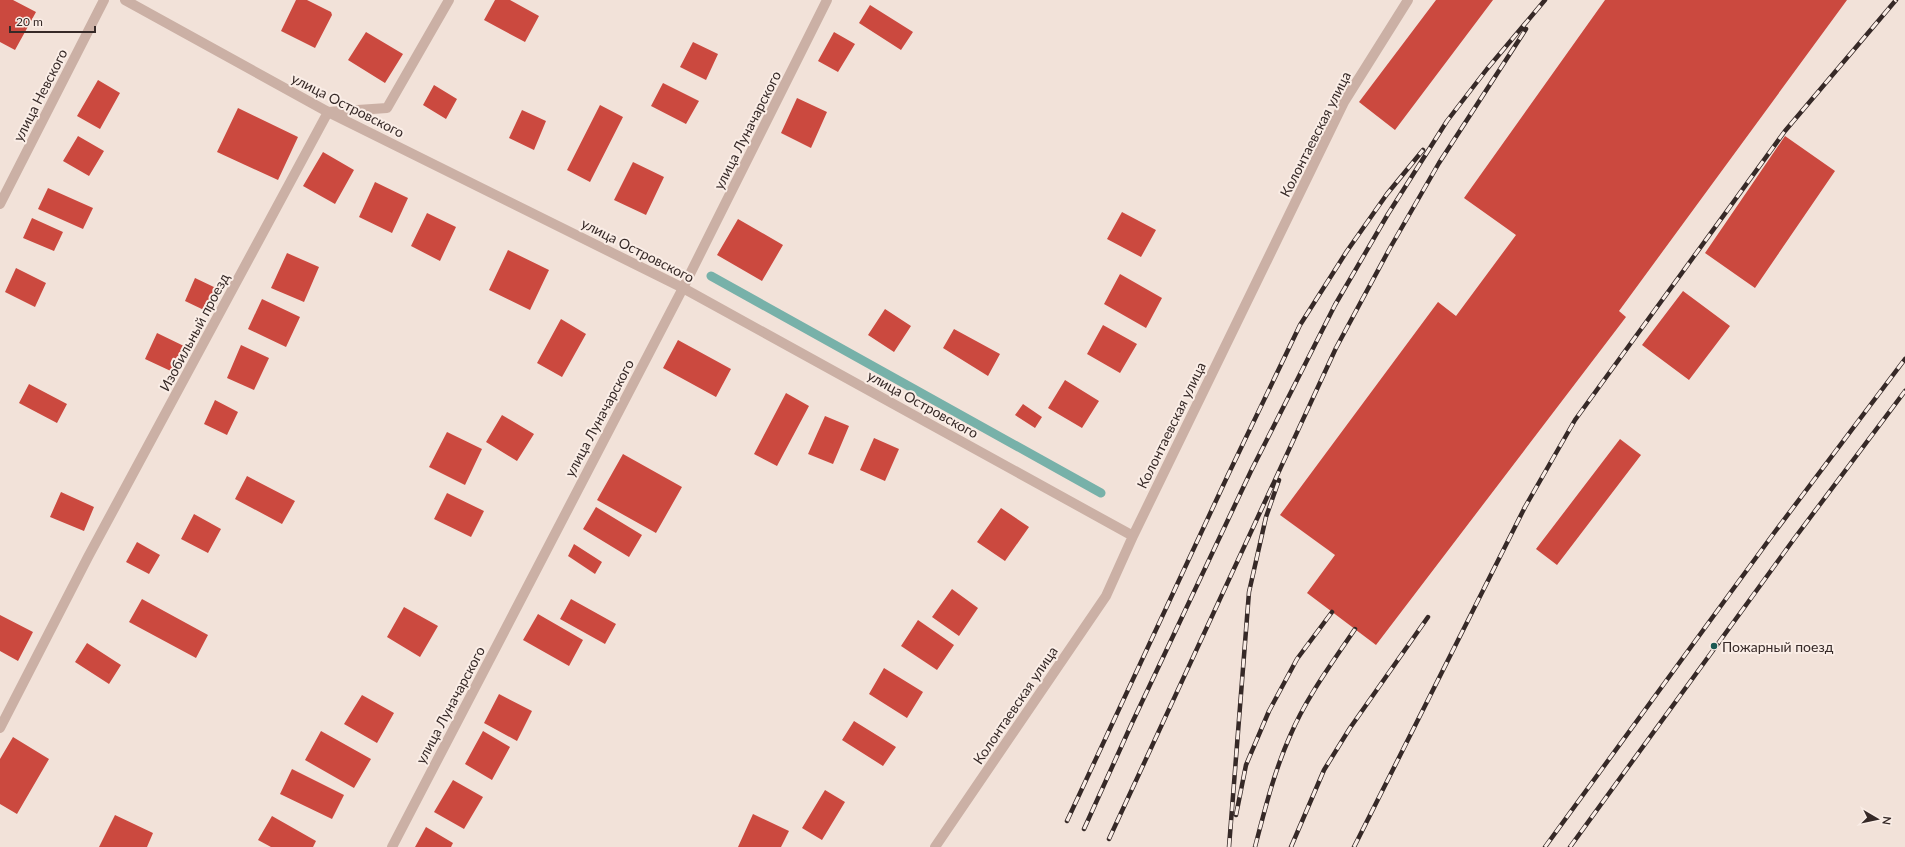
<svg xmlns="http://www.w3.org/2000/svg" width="1905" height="847" font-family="Lato,sans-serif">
<rect width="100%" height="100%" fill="#f2e2d9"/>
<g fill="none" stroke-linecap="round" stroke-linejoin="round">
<path stroke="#77b1a9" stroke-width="9" d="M711,276L1101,493"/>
</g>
<path fill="#cb493f" d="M0,0H13L36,12L15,50L0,42Z
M296,0H307L331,12L332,15L315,48L281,31Z
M495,0H510L539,16L525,42L484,20Z
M1436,0H1493L1395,130L1359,102Z
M1605,0H1847L1619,311L1626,317L1376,645L1307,593L1335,555L1280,515L1438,302L1456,316L1516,235L1464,198Z
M870,5L913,32L901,50L859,23Z
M366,32L403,54L385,83L348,60Z
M834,32L855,44L838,72L818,61Z
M693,42L718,54L706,80L680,67Z
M98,80L120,93L100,129L77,116Z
M663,83L699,101L686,124L651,106Z
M434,85L457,99L446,119L423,105Z
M797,98L827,112L811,148L781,133Z
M600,105L623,117L590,182L567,170Z
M238,108L298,137L278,180L217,152Z
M522,110L546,121L534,150L509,138Z
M78,136L104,151L89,176L63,161Z
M1785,136L1835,171L1755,288L1705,253Z
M323,152L354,170L335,204L303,186Z
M633,162L664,177L646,215L614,200Z
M375,182L408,198L392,233L359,217Z
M48,188L93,208L83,229L38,209Z
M1122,212L1156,230L1141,257L1107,239Z
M427,213L456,227L440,261L411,246Z
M32,218L63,232L54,251L23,238Z
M738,219L783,245L762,281L717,255Z
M508,250L549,270L530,310L489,290Z
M287,253L319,267L304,302L271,288Z
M16,268L46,283L35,307L5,292Z
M1120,274L1162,298L1146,328L1104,304Z
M195,278L216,288L206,311L185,301Z
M1683,291L1730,326L1689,380L1642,345Z
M262,299L300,317L286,347L248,329Z
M885,309L911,326L894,352L868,335Z
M561,319L586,334L562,377L537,363Z
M1103,325L1137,344L1120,373L1087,354Z
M954,329L1000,354L988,376L943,348Z
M157,333L186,347L175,373L145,359Z
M678,340L731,369L716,397L663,368Z
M241,345L269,358L254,390L227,378Z
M1065,380L1099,401L1082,428L1048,408Z
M29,384L67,404L57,423L19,403Z
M786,393L809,406L777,466L754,454Z
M215,400L238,412L227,435L204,424Z
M1023,404L1042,417L1035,428L1015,415Z
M502,415L534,434L517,461L486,442Z
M825,416L849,426L833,464L808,454Z
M447,432L482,449L465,485L429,467Z
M874,438L899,449L885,481L860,470Z
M1620,439L1641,455L1557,565L1536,549Z
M623,454L682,487L656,533L597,500Z
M247,476L295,501L282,524L235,499Z
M61,492L94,507L84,531L50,517Z
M447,493L484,511L471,537L434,519Z
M596,507L642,535L629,557L583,529Z
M1001,508L1029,527L1005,561L977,542Z
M194,514L221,529L208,553L181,539Z
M137,542L160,555L149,574L126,562Z
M574,544L602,562L595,574L568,556Z
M952,589L978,608L959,636L932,617Z
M142,599L208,635L196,658L129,622Z
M571,599L616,624L605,644L560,619Z
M404,607L438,626L420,657L387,637Z
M538,614L583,640L569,666L523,640Z
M0,615L33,632L18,661L0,651Z
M918,620L954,645L937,670L901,646Z
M87,643L121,665L109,684L75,662Z
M884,668L923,692L907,718L869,694Z
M499,694L532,711L517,741L484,723Z
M362,695L394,713L377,743L344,724Z
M854,721L896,747L883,766L842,740Z
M321,731L371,759L354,788L305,760Z
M483,731L510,747L492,780L465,764Z
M13,737L49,759L17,814L0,804V759Z
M292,769L344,795L332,819L280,794Z
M453,780L483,797L464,829L434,812Z
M825,790L845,802L822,840L802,828Z
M753,814L789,831L781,847H738Z
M115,815L153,833L147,847H99Z
M272,816L316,841L313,847H271L258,840Z
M426,827L453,843L451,847H415Z"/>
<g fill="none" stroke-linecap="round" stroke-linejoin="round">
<path stroke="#cbb0a5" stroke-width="10" d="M125,0L328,112L683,288L1133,536
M0,204L104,0
M0,728L88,557L328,112L387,108L449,0
M392,847L683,288L827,0
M935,847L1106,596L1133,536L1344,102L1408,0"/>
<g stroke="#362927" stroke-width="4.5">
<path id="rail" d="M1236,815L1246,765L1269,711L1297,659L1332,612
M1067,821L1228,475L1300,325L1347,251L1387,194L1423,150
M1084,829L1132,723L1251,471L1335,305L1388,214L1447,121L1487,69L1545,0
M1109,839L1336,348L1390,248L1439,163L1526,29
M1229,847L1249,592L1266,517L1279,480
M1255,847C1265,809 1274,772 1290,736C1306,698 1332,663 1355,629
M1291,847L1324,770L1350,728L1428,617
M1354,847L1525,507L1575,420L1785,131L1896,0
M1545,847L1774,533L1905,359
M1570,847L1794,539L1905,391"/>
</g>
<use href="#rail" stroke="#faede6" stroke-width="3" stroke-dasharray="9" stroke-linecap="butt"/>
</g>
<circle fill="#1b5953" stroke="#faede6" stroke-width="1.5" cx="1714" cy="646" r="4"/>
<g text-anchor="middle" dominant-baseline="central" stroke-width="4" stroke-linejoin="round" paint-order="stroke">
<g font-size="14" fill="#362927" stroke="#faede6">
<text transform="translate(40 95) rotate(-63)">улица Невского</text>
<text transform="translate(348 105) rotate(27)">улица Островского</text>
<text transform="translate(747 130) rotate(-63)">улица Луначарского</text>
<text transform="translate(1315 134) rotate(-63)">Колонтаевская улица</text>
<text transform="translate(638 250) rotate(27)">улица Островского</text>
<text transform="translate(194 332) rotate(-62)">Изобильный проезд</text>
<text transform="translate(923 404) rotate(29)">улица Островского</text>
<text transform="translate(599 418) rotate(-62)">улица Луначарского</text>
<text transform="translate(1171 425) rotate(-64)">Колонтаевская улица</text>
<text transform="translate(450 705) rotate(-62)">улица Луначарского</text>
<text transform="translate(1015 705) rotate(-56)">Колонтаевская улица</text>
</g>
<g font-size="14" fill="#362927" stroke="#faede6" text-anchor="start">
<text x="1722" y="646">Пожарный поезд</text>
</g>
</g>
<g transform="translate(1877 819) rotate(99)" stroke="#faede6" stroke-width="3" paint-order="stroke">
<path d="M0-3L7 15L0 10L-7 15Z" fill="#362927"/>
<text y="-6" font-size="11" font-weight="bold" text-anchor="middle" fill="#362927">N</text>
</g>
<path d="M10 26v6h85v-6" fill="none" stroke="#362927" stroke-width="2"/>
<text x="16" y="26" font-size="12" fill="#362927" stroke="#faede6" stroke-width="3" paint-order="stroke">20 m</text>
</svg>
